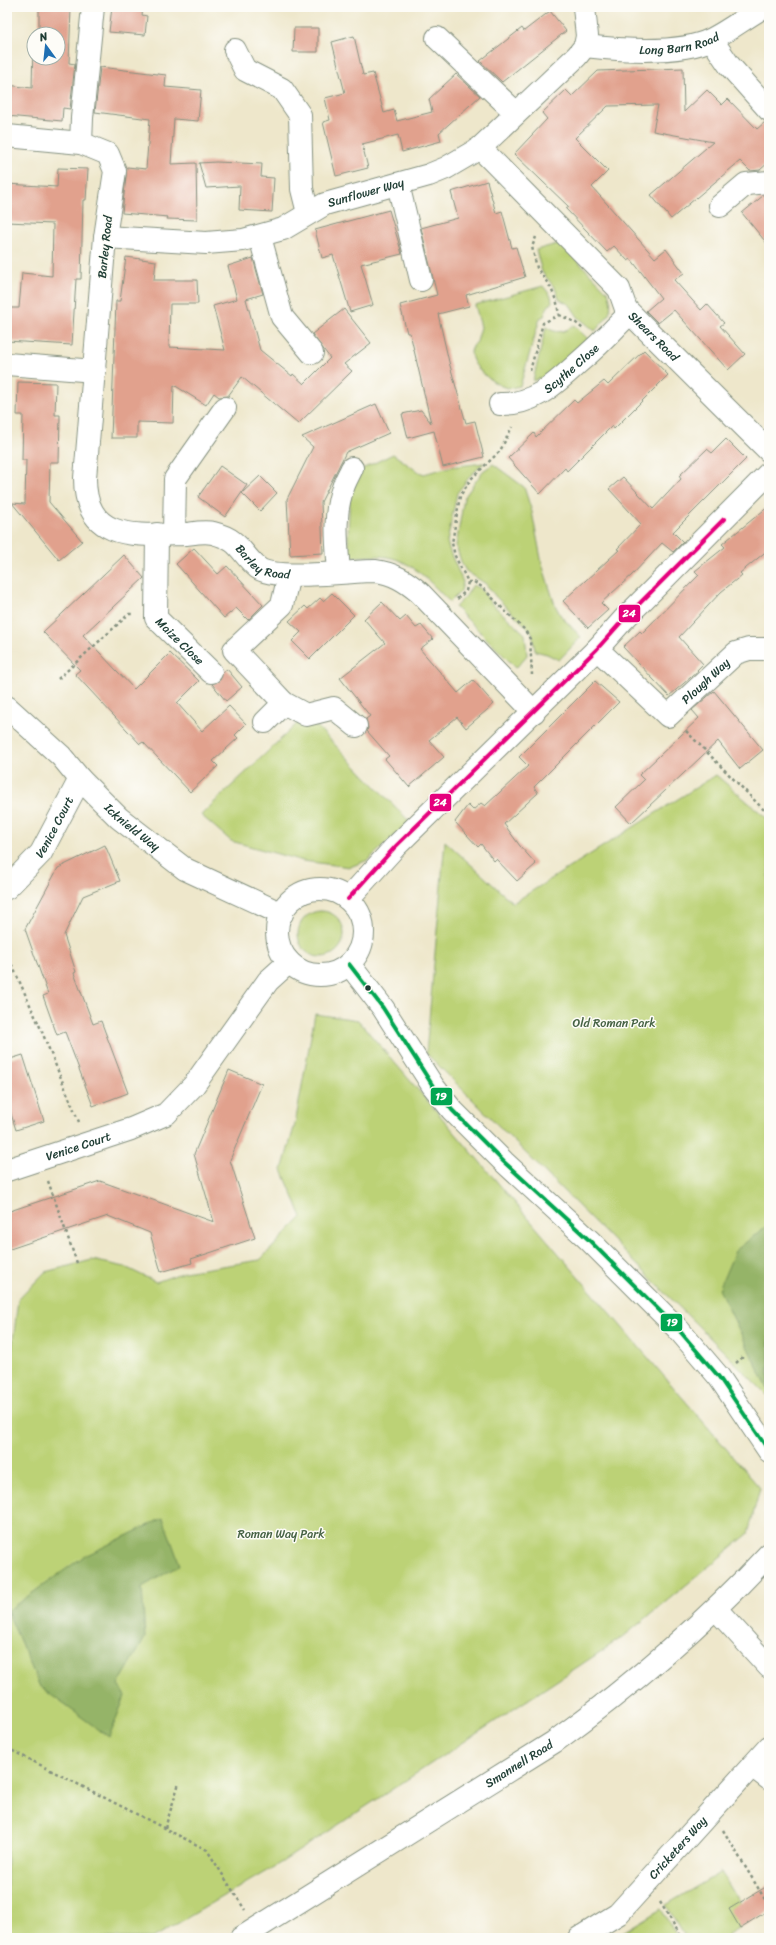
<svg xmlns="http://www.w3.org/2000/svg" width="776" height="1945" font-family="Sriracha,sans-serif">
<rect width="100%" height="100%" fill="#fdfcf7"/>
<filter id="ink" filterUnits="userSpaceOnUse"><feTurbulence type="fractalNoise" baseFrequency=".025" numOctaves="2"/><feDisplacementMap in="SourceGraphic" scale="8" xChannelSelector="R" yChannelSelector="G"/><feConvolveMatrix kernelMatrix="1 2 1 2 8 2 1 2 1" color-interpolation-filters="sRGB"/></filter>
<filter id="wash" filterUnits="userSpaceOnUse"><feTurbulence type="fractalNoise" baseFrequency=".012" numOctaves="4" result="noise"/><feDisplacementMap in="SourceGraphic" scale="16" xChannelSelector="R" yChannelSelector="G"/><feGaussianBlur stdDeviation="0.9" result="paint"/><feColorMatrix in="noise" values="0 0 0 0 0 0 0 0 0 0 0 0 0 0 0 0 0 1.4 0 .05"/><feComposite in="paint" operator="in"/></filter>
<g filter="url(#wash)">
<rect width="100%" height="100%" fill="#eee7cb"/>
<path fill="#bcd276" stroke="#6e8855" d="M560,243L608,292C615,312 607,317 595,331L578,317L570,305L559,299L555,288L542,272L536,250Z
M543,286L551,296L552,302L547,308L544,316L540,318L520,386C514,387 510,389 504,387C489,382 458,356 477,342L481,327L475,305Z
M574,325L589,340L552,374L533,381L546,327C556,334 564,333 574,325Z
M393,454L417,471L424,474L449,467L484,463L471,475L457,493L447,542L450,552L463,582L461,591L450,602C432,585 414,561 387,557C375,555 362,557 349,557L348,534L350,495L360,470Z
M493,464L524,487L532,512L542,564L555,605L561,616L581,637L559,660L547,654L535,651L532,632L496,597L486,584L466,571L462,564L456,546L464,498L483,471Z
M473,585L480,588L492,604L525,634L527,655L516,668L455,607L466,596Z
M306,715L410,822L368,860L350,867L303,861L231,841L201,815Z
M716,775L769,820V1397L426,1053L445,841L513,903Z
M298 934a23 23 0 1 1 46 0a23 23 0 1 1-46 0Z
M315,1014L358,1020L760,1488L748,1534L623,1637L282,1862L153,1938H7V1362L11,1358L18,1300L45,1272L92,1260L125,1267L156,1282L184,1272L260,1260L302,1217L282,1170L295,1124Z
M721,1872L740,1903V1928L728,1935L729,1938H686L666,1905Z
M661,1909L678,1938H613Z"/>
<path fill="#95b467" stroke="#5a784e" d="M769,1224V1391L719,1289L735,1251Z
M163,1518L180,1565L142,1587L145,1638L118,1685L125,1696L109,1737L40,1687L7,1611L83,1557Z"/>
<g id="blocks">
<path fill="#e1a18d" d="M39,7H71L69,63L75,64L70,109L63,108L62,121L7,116V85L32,88L33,43L34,58H58V34H39Z
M112,7H143L142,15L147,16L145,35L109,32Z
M550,11L566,31L502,82L480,61L522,28L524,31Z
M294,28H318V52H293Z
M354,36L363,75L373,73L384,113L394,110L397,121L432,112L429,99L456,74L480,96L439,133L441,141L402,152L398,135L362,144L368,168L336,176L323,122L330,120L325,98L345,93L332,42Z
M100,67L166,75L165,87L201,90L198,121L174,119L171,164L196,163L197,220L167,219L168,217L122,213L127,167L146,169L150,119L95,112Z
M683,68L684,112L707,90L722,105L728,99L757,129L765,122H769V162L760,170L750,171L740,161L671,219L651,195L713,142L653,131L658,105L608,106L575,138L608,171L592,187L655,258L666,249L684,273L674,280L701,310L707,304L724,323L720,326L745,354L728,370L674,310L658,323L646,311L661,298L631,259L628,261L614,246L607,252L566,209L569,207L514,154L547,119L542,113L566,90L572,96L598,71Z
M216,162L262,164L261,177L274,178L272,212L239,210L240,186L206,188L199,163Z
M58,168L88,169L86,200H83L81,279H76L72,345L7,341V308H19L22,273L52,276L53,224L7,222V184L57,187Z
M487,181L496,213L502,211L512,248L516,247L525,277L466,295L469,306L438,314L449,362L466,423L475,421L484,457L443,467L434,431L408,438L402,414L421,410L431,423L410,333H407L400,305L437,295L421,228L458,218L451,192Z
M764,195H769V246L742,213Z
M389,210L402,254L361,264L373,305L350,312L333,255L322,258L315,230Z
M126,257L156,261L154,280H197L198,304H170L169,347L225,350L213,306L237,299L228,266L253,258L263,294L246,299L260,350L292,376L293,374L304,384L330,358L312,334L344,309L371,343L344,364L352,371L298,424L242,377L228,396L219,397L214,393L206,405L174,385L173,423L137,422V438H111L116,301H120Z
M644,350L668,375L614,429L612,426L567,471L565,468L540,494L508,458L534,433L536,437L574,400L577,403L604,381L608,385Z
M18,382L56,383L55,415H60L59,462H50L49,502L82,541L59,560L12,503L25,504L26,460H22L23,415H17Z
M376,404L389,433L346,452L321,502L323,553L290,555L287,499L313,447L302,437Z
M726,439L746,459L673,532L683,542L673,552L662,543L632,575L601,603L608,610L588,628L563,601L619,550L617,549L641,524L609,489L623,477L653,509L681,479L679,476L707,449L712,453Z
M220,466L247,485L225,517L198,497Z
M260,476L277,493L260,511L242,493Z
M769,506V549L740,573L742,575L721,592L679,637L703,664L697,670L698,671L669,696L623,647L640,631L642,633L699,575L695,571L725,547L722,544Z
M194,548L218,574L227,566L263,605L248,620L236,608L224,618L176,564Z
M124,555L144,578L83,635L134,689L170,653L199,681L177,703L202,731L229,706L246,724L235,735L238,738L213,761L218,766L190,792L143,742L140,744L75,674L80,670L43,632Z
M332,593L354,615L310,659L292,641L301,632L289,621L305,606L308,609L320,598L323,601Z
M382,602L400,621L406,616L416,628L421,625L433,639L420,649L458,693L473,680L494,704L466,728L457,717L429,740L444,757L409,787L385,759L389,756L367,731L368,728L366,719L370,716L340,678L385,643L364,619Z
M227,669L242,687L226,701L212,684L220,680L223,672Z
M595,681L619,702L534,787L538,793L504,824L520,846L536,864L517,881L496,859L494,861L481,844L478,847L455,822L468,805L473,810L481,803L485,806L528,766L519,757Z
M714,691L763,750L740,769L718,741L631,823L616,807L644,780L639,775L699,718L692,710Z
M105,845L120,881L83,896L64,935L76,972L74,973L93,1024L101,1021L128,1093L93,1106L65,1032L57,1035L43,996L48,994L25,929L58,868Z
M23,1055L44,1121L16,1130L7,1101V1060Z
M229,1070L262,1084L230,1160L255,1238L191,1259L192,1263L161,1272L150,1233L108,1216L7,1250V1212L100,1181L214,1222L194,1154Z
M769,1885V1910L740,1928L729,1909Z"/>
</g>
</g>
<g filter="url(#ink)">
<use href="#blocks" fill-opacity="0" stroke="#869280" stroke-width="1"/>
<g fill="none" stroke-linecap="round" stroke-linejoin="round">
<g stroke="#869280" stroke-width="24">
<g id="minor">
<path id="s1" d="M93,7L82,118L81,143L108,154L115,171L105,237L85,478C85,543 138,535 186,534C194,533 205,531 213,533C241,540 240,553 258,568C275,581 350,571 375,571C393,573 406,581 420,593L534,712"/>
<path d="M437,38L516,113"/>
<path d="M712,40L729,65L769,110"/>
<path id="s2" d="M585,46C620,50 680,55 712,39C730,30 746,17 764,7"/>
<path d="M235,50L245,70L282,89L300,115L302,189L308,213"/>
<path d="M7,136L81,143"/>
<path id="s3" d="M480,148L619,289L626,309L769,451"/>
<path d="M398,184L421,280"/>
<path d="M720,206L746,184L769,182"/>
<path id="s4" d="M105,237L206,243L243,240L283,229L325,204L429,175L446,168L480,148L577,56L585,46L587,36L584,7"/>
<path d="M260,237L282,317L312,353"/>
<path d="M7,364L95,371"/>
<path id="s5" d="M500,404C533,405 554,385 577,364C591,352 604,340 616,327L626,317V309"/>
<path id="s6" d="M157,534L156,618L211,672"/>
<path d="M174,534L175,479L225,408"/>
<path d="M339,572C337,545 333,514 343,488C345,481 349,475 352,468"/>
<path id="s7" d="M597,649L668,716L736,653L749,649H769"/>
<path d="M284,703L306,715L334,708L356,726"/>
<path id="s8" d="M7,707L61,756L80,779L119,818L185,869L282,914"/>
<path d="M265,722L284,703L234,650L282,605L289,575"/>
<path id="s9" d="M7,888L41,853L80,779"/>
<circle cx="320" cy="932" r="43"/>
<path d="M348,899L395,847L597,649L623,620L769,473"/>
<path d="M349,964L383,1008L433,1086L452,1110L504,1162L589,1240L678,1329L719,1377L769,1451"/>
<path id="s10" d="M7,1170L131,1129L166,1114L194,1085L268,981L289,962"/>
<path d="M716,1609L769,1667"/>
<path d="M752,1766L769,1779"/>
<path id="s11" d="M241,1938L554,1742C631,1686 704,1624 769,1554"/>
<path id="s12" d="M579,1938L618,1914L769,1747"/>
</g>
</g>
<path stroke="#869280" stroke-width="2.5" stroke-dasharray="3 3" stroke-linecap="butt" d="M559,315L575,322L583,329
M530,371L543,323L559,315L557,303L551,288L537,268L532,247L536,237
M468,582H474L482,587L504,610L525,630L530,639L532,675
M457,599L466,591L468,582L455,556L452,543L460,496L471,479L500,451L512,427
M58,679L129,614H133
M686,731L769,815
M7,954L40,1027L79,1122
M48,1181L77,1263
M736,1363L743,1357
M7,1748L207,1850L245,1910
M165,1828L179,1783
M723,1830L769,1906
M660,1902L682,1938"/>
<use href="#minor" stroke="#fff" stroke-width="22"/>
<g stroke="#fdfcf7" stroke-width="7">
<path id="bus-1" d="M349,964L383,1008L433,1086L452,1110L504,1162L589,1240L678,1329L719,1377L769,1451"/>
</g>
<g stroke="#fdfcf7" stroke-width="7">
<path id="bus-2" d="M348,899L395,847L597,649L623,620L724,519"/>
</g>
<use href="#bus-1" stroke="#00a651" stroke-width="4"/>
<use href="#bus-2" stroke="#e5007d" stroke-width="4"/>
</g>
</g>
<circle fill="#1f3d34" stroke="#fdfcf7" stroke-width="1.5" cx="368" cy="988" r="3.5"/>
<g text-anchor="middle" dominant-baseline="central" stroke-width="3" stroke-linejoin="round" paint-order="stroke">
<g font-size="12" fill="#1f3d34" stroke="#fdfcf7">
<text stroke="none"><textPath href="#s2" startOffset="95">Long Barn Road</textPath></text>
<text stroke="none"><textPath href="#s4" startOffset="271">Sunflower Way</textPath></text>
<text transform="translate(105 247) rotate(-84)">Barley Road</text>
<text stroke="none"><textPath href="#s3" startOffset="258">Shears Road</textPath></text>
<text stroke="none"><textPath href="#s5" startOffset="82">Scythe Close</textPath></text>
<text stroke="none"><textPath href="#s1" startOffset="716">Barley Road</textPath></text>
<text stroke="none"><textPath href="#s6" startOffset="117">Maize Close</textPath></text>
<text stroke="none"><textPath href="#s7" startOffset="149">Plough Way</textPath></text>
<text stroke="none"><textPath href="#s9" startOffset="78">Venice Court</textPath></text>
<text stroke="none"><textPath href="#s8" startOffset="174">Icknield Way</textPath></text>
<text stroke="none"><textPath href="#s10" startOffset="75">Venice Court</textPath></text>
<text stroke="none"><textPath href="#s11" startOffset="328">Smannell Road</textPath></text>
<text stroke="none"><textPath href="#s12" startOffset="135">Cricketers Way</textPath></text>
</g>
<g font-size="12" fill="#466244" stroke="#fdfcf7">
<text x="614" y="1023">Old Roman Park</text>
<text x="281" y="1534">Roman Way Park</text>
</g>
</g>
<g stroke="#fdfcf7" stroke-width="1.5">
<rect x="618" y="604" width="23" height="19" rx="4" fill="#e5007d"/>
<rect x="429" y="793" width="23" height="19" rx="4" fill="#e5007d"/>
<rect x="430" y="1087" width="23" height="19" rx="4" fill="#00a651"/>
<rect x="660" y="1313" width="23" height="19" rx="4" fill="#00a651"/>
</g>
<g font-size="11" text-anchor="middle" font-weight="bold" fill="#fff">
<text x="629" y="617">24</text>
<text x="440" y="806">24</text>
<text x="441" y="1100">19</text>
<text x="672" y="1326">19</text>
</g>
<rect width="776" height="1945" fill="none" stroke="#fdfcf7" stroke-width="24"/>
<g transform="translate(46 46) rotate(345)"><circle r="19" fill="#fdfcf7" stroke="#a4b0a9"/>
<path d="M0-3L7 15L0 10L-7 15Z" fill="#1f6fb2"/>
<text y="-6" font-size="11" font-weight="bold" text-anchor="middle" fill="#1f3d34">N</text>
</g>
</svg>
